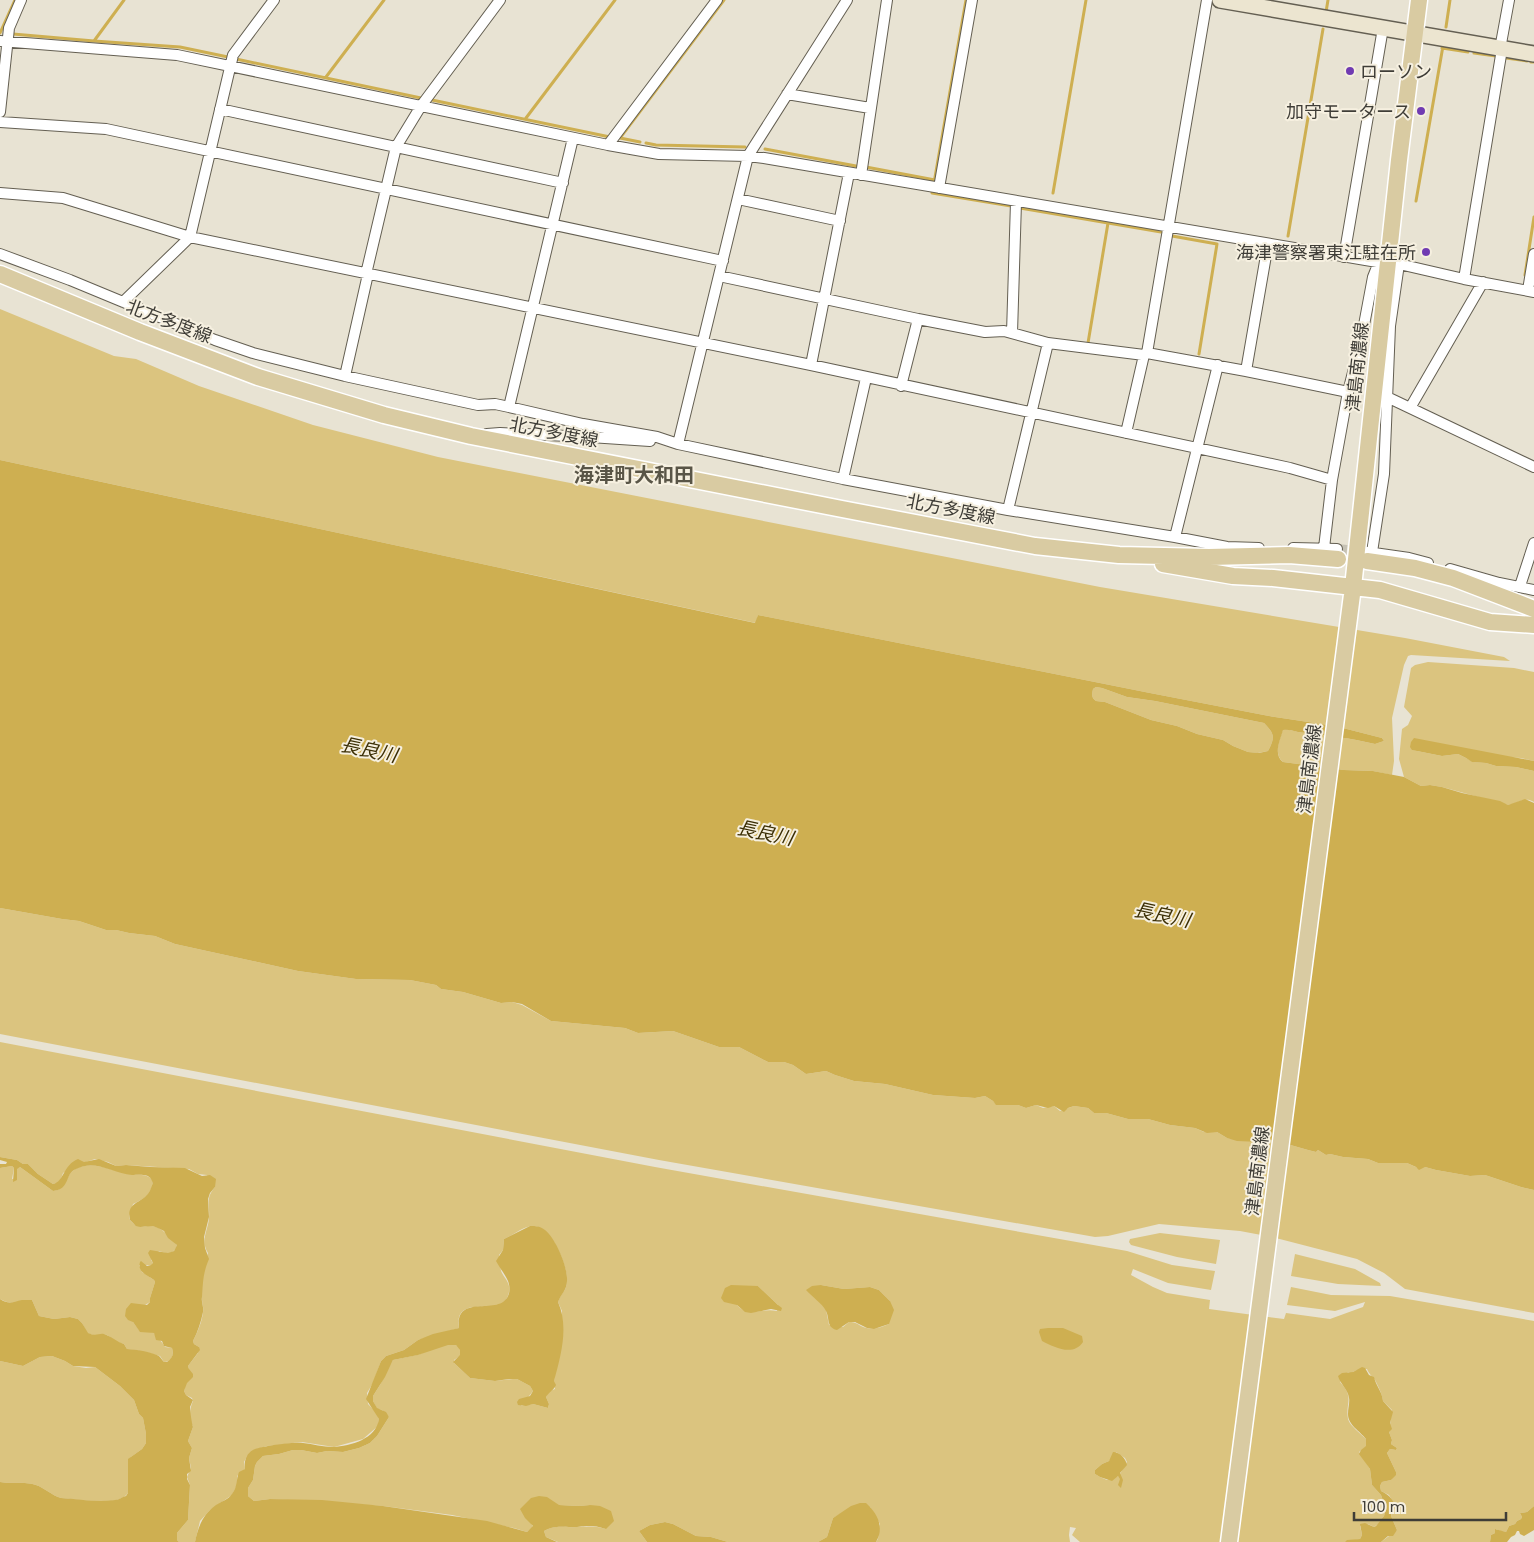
<svg xmlns="http://www.w3.org/2000/svg" width="1534" height="1542" font-family="Poppins,'Noto Sans JP',sans-serif">
<rect width="100%" height="100%" fill="#e8e3d3"/>
<path fill="#dbc47f" fill-rule="evenodd" d="M0,309L114,356L136,359L199,386L313,425L438,457L1100,587L1405,638L1504,657L1510,661L1411,655L1408,656L1404,665L1392,718L1394,761L1392,775L1373,771L1344,770L1283,762C1273,753 1280,740 1283,729C1288,729 1293,731 1298,732C1323,735 1351,738 1375,744L1384,741L1382,738L1335,726L1269,716L1150,693L758,615L756,623L0,460Z
M1428,662L1514,668L1534,672V761L1521,758L1412,750L1442,756L1458,754L1466,758L1473,762L1486,763L1496,766L1516,767L1534,771V802C1524,796 1518,804 1508,805L1442,787L1430,785L1421,786L1404,777L1399,759L1402,729L1408,725L1412,716L1404,707L1411,668L1415,665Z
M1096,687L1102,688L1127,697L1155,701L1264,723C1275,734 1275,738 1268,751L1258,753L1248,752L1233,746L1223,740L1197,734L1177,726L1151,720L1105,702L1096,701C1091,698 1092,694 1093,689Z
M0,908L62,919L79,921L106,930H116L129,933L155,936L175,944L298,971L356,979L410,980L436,985L441,989L463,992L501,1003L512,1002L522,1005L551,1021L625,1028L638,1033L673,1031L719,1047H739L768,1062H784L793,1065L806,1074L826,1071L835,1075L854,1081L885,1084L933,1095L975,1098L985,1096L993,1101L997,1105H1018L1026,1108L1036,1105L1043,1108L1054,1106L1060,1111L1074,1106L1088,1108L1094,1113H1106L1128,1119H1148L1170,1125L1195,1128L1204,1132H1217L1227,1138L1260,1142L1273,1140L1308,1150L1316,1152L1318,1150L1326,1155L1330,1154L1343,1157L1368,1159L1378,1163H1407L1418,1168L1425,1167L1436,1170L1470,1176L1485,1175L1521,1187L1534,1190V1313L1405,1289L1384,1273L1357,1259L1272,1237L1240,1231L1159,1224L1108,1236L1095,1237L659,1160L0,1034Z
M0,1042L655,1167L1127,1251L1172,1265L1215,1271L1211,1290L1168,1283L1133,1269L1131,1275L1153,1287L1167,1293L1210,1300L1209,1309L1284,1319L1286,1313L1330,1319L1363,1307L1365,1302L1335,1311L1287,1305L1291,1287L1331,1295L1390,1296L1534,1321V1506L1527,1512L1520,1513L1522,1517L1521,1519L1517,1521L1515,1524L1509,1526L1506,1532L1500,1531L1496,1529L1495,1533L1491,1535L1490,1542H1381L1397,1530L1391,1516L1395,1505L1389,1495L1381,1491L1380,1486L1382,1482L1391,1480L1396,1472L1387,1453L1390,1449L1396,1450L1397,1448L1391,1444L1392,1440L1389,1432L1392,1410L1383,1401C1382,1393 1378,1386 1375,1380C1372,1376 1369,1374 1367,1369L1357,1370L1351,1373L1348,1372L1340,1382C1355,1398 1345,1403 1348,1419C1350,1426 1361,1434 1366,1439L1367,1446L1359,1452L1370,1469L1372,1485L1381,1495L1386,1509L1384,1516L1378,1524L1374,1527L1368,1524L1360,1526L1362,1535L1360,1539L1345,1542H1080L1072,1535L1076,1528L1070,1527L1069,1535L1070,1542H876L878,1539L880,1524L870,1507L845,1511L833,1518L827,1537L818,1542H728L711,1537L696,1536L673,1524L665,1522L650,1525L639,1531L647,1542H558L546,1537L544,1531C558,1524 562,1528 577,1527C590,1527 591,1525 606,1529L590,1505L579,1506L559,1505L531,1523L533,1527L527,1532L514,1528L452,1515L383,1506L288,1500L270,1499L254,1501L248,1496V1488L253,1480L255,1466L257,1462L263,1456L279,1454L293,1450H301L317,1453L327,1451L343,1452L359,1448L370,1443L377,1436L389,1417L382,1410L377,1409L373,1401V1396L380,1385L393,1360C401,1358 409,1357 417,1355C426,1352 447,1341 456,1345C460,1347 461,1351 460,1356L454,1360V1363L470,1378L495,1381L513,1379H517L530,1386L533,1391L521,1406L533,1404L548,1408L549,1404L546,1397L548,1392L555,1389L554,1381L562,1311L558,1302C560,1294 567,1291 567,1281C568,1266 551,1224 532,1226C522,1227 514,1235 504,1239L503,1250L499,1255C500,1260 500,1266 501,1271C504,1278 511,1283 509,1292C508,1297 505,1303 500,1305C487,1310 454,1298 459,1328L418,1340L404,1350L386,1356L381,1361L373,1383L367,1393L368,1404L377,1413L379,1419L378,1426L363,1439L334,1447L302,1442L267,1446L254,1450L247,1456L244,1462L245,1469L237,1476L238,1483L232,1495L210,1510L200,1521L195,1542H179L177,1540V1533L188,1520L190,1485L187,1477L191,1468L189,1458L192,1448L188,1441L193,1427C189,1418 189,1410 193,1401L192,1398L186,1395L184,1391L189,1369L188,1366L198,1353L199,1347L194,1344L193,1341C198,1331 202,1322 203,1312C204,1308 202,1304 202,1300C201,1294 202,1282 203,1276C204,1269 206,1261 208,1253C200,1240 208,1231 209,1218C210,1204 205,1199 215,1187L207,1175L198,1174L189,1169L126,1165L116,1166L108,1162L95,1159L86,1162H82L63,1173C61,1179 60,1183 53,1184L38,1174L28,1164H23L17,1160L0,1157ZM821,1285L844,1289L870,1287L879,1290L890,1301L889,1324C880,1328 871,1331 861,1326C856,1323 855,1322 849,1322L843,1327L829,1325ZM758,1286L778,1305L777,1311C761,1307 750,1319 737,1305ZM1116,1452L1125,1458L1127,1462L1120,1474L1121,1487L1120,1477L1118,1476L1107,1480L1100,1477L1095,1474V1470L1102,1464L1109,1461Z
M12,1166L14,1168L12,1179L17,1178V1168L20,1167L53,1191C69,1189 64,1174 77,1168C95,1161 112,1171 130,1174C138,1176 145,1173 152,1179C154,1193 144,1199 133,1204C132,1208 130,1213 129,1216C129,1223 138,1227 144,1227C149,1226 151,1225 156,1227C164,1230 171,1238 177,1245C174,1255 167,1254 159,1251L151,1260L153,1263L152,1265H139L142,1272L154,1280L155,1282L150,1298V1302L145,1305L133,1322L139,1330L143,1332L147,1331L154,1333C157,1338 162,1341 165,1347L172,1348C174,1354 172,1362 164,1362L160,1356L145,1352H141L137,1350L127,1349L124,1344L117,1342L107,1335L102,1334L96,1336L87,1333L82,1323L78,1319L70,1317L54,1319L39,1316L32,1300C20,1300 11,1306 0,1299V1168Z
M1160,1233L1220,1240L1216,1264L1177,1257L1131,1245L1129,1242L1130,1239Z
M1295,1254L1355,1269L1380,1283L1381,1286L1338,1284L1291,1276Z
M52,1356L65,1361L73,1366L86,1368L95,1367L120,1386L134,1400L139,1414L143,1418L146,1434V1443L142,1449L131,1457L128,1462V1493C118,1508 77,1499 61,1498C51,1495 45,1488 36,1485C24,1481 12,1484 0,1482V1361L23,1366L40,1357Z"/>
<path fill="#ceaf51" fill-rule="evenodd" d="M0,460L755,623L758,615L1150,693L1269,716L1335,726L1382,738L1384,741L1375,744C1351,738 1323,735 1298,732C1293,731 1288,729 1283,730C1280,741 1273,754 1283,762L1344,770L1373,771L1404,777L1421,786L1430,785L1442,787L1462,793L1500,801L1508,805L1525,799L1534,803V1190L1521,1187L1485,1175L1470,1176L1436,1170L1425,1167L1419,1170L1416,1167L1407,1163H1378L1368,1159L1343,1157L1330,1154L1326,1155L1318,1150L1316,1152L1308,1150L1273,1140L1260,1142L1237,1141L1227,1138L1217,1132L1207,1133L1195,1128L1170,1125L1148,1119H1128L1106,1113H1094L1088,1108L1074,1106L1068,1108L1064,1112L1054,1106L1048,1108L1036,1105L1026,1108L1018,1105H996L993,1101L985,1096L975,1098L933,1095L885,1084L854,1081L835,1075L826,1071L806,1074L793,1065L784,1062H768L739,1047H719L673,1031L638,1033L625,1028L551,1021L522,1004L512,1002L501,1003L463,992L441,989L436,985L410,980L356,979L298,971L175,944L155,936L129,933L116,930H106L79,921L62,919L0,908ZM1096,687L1102,688L1127,697L1155,701L1264,723C1275,734 1275,738 1268,751L1259,753L1248,752L1233,746L1223,740L1197,734L1177,726L1151,720L1105,702L1096,701C1091,698 1092,694 1093,689Z
M1414,738L1534,761V771L1516,767L1496,766L1486,763L1472,762L1466,758L1458,754L1442,756L1412,750L1410,747L1411,742Z
M0,1157L17,1160L23,1164H28L38,1174L53,1184C64,1182 63,1165 78,1159L84,1162L99,1159L116,1166L126,1165L150,1167L185,1168L202,1176L210,1175L216,1179L215,1187L210,1193L208,1199L209,1217L204,1237L205,1248L209,1259C203,1273 203,1282 202,1297C201,1302 204,1307 203,1312C201,1322 198,1331 193,1341L194,1344L199,1347L200,1350L188,1366L189,1369L193,1374V1377L187,1383L184,1391L186,1395L193,1400C192,1402 191,1405 190,1407C190,1411 192,1424 193,1427L188,1441L192,1448L189,1458L191,1471L187,1474V1479L190,1485L188,1520L177,1533V1540L179,1542H0V1482C12,1484 24,1481 36,1485C45,1488 51,1495 61,1498C79,1499 97,1503 115,1500C119,1500 122,1497 126,1496L128,1493V1459L142,1449L146,1443V1434L143,1418L139,1414L134,1400L120,1386L95,1367L73,1366L65,1361L52,1356L40,1357L23,1366L0,1361V1299C9,1305 13,1302 22,1300C25,1300 28,1300 32,1300L39,1316L54,1319L70,1317L78,1319L82,1323L88,1333C97,1337 98,1333 104,1334C111,1336 117,1342 124,1344L127,1349C135,1349 151,1352 159,1356C161,1358 162,1360 164,1362H167C172,1358 174,1355 172,1348L164,1346L162,1341L156,1340L154,1333L140,1332L133,1322L128,1320L125,1316L126,1309L131,1303L147,1305L150,1302V1298L155,1282L154,1280C147,1275 137,1272 140,1262L141,1261L147,1266L151,1265L153,1263L148,1253L150,1250L168,1253L174,1251L177,1245L168,1238L164,1231L160,1229L153,1226L140,1227L136,1226L130,1220C125,1200 146,1204 151,1188C152,1185 153,1184 152,1181C150,1173 138,1175 132,1175C113,1173 95,1159 76,1169C64,1174 71,1189 53,1191L20,1167L17,1169V1180L13,1182L14,1168L12,1166L0,1168V1164H6L7,1162L0,1160Z
M530,1226C536,1226 540,1226 545,1230C556,1239 568,1267 567,1281C567,1290 561,1294 558,1302C569,1327 561,1355 554,1381L556,1385C554,1390 549,1392 546,1397L549,1404L548,1408L533,1404L526,1406L518,1405L517,1402L519,1399L530,1396L533,1391L530,1386L517,1379H509L495,1381L470,1378L453,1362L460,1355V1350L456,1345H448L418,1355L393,1360L385,1377L373,1396V1401L377,1408L386,1412L389,1417L377,1436L370,1443L359,1448L343,1452L327,1451L317,1453L301,1450H293L279,1454L263,1456L257,1462L255,1466L253,1480L248,1488V1496L254,1501L270,1499L322,1500L383,1506L487,1521L527,1532L533,1526L525,1518L520,1509L531,1498L539,1496L547,1497L559,1505L579,1506L590,1505L600,1506L611,1511L614,1521L606,1529C592,1525 590,1526 577,1527C563,1528 558,1524 544,1531L546,1537L557,1542H195C198,1527 203,1514 216,1505C222,1501 228,1500 232,1494C238,1486 236,1479 239,1472L245,1469C244,1461 246,1454 253,1450C261,1446 294,1442 303,1443C313,1444 323,1447 333,1447C351,1446 376,1439 379,1419L366,1399L381,1361L386,1356L404,1350L418,1340L433,1334L459,1328C455,1292 499,1317 508,1296C510,1292 510,1286 508,1281C505,1274 499,1267 496,1261L503,1250L504,1239Z
M731,1285L758,1286L778,1305L782,1308L781,1311L771,1309L751,1313L745,1312L737,1305L724,1302L721,1298L725,1288Z
M821,1285L844,1289L870,1287L879,1290L890,1301L894,1310L889,1324L874,1329L867,1328L855,1322H849L837,1330C826,1327 830,1319 826,1311C822,1303 812,1297 806,1290L812,1286Z
M1048,1328H1063L1082,1336L1083,1342C1073,1357 1054,1347 1042,1341L1039,1332L1040,1329Z
M1362,1367L1365,1368L1369,1375L1374,1377C1376,1386 1382,1391 1383,1401L1393,1412L1390,1423L1392,1429L1389,1432L1392,1440L1391,1444L1397,1448L1396,1450L1390,1449L1387,1453L1396,1472V1475L1391,1480L1382,1482L1380,1486L1381,1491C1389,1495 1395,1500 1395,1509L1392,1511L1391,1516L1397,1530L1393,1536H1388L1381,1542H1345L1347,1540L1360,1539L1362,1535L1360,1524L1365,1523L1374,1527L1376,1526L1384,1516L1386,1509L1381,1495L1372,1485L1370,1469L1359,1454L1361,1450L1366,1446V1439C1360,1431 1348,1425 1348,1414C1348,1409 1350,1401 1349,1398C1348,1389 1340,1384 1338,1376L1342,1373L1353,1372Z
M1113,1452C1120,1452 1126,1459 1127,1465L1120,1473L1123,1480L1121,1488L1118,1485L1120,1479L1118,1476L1112,1481L1100,1477L1095,1474V1470L1102,1464L1109,1461Z
M860,1503H866C877,1513 885,1527 876,1542H818L827,1537L833,1518L851,1506Z
M1534,1506V1530L1524,1536L1520,1534L1519,1531H1517L1515,1535L1511,1537L1507,1542H1490L1491,1535L1495,1533V1529L1506,1532L1509,1526L1515,1524L1517,1521L1521,1519L1522,1517L1520,1513L1527,1512Z
M665,1522L673,1524L696,1536L711,1537L728,1542H647L639,1531L650,1525Z"/>
<g fill="none" stroke-linecap="round" stroke-linejoin="round">
<path stroke="#ceaf51" stroke-width="3" d="M1326,12L1328,0
M1446,27L1450,0
M0,33L15,0
M13,34L94,41L124,0
M94,41L180,47L228,57
M1442,48L1468,52
M1474,53L1496,56
M1506,58L1527,61
M236,59L421,98
M1531,62H1534
M326,77L384,0
M432,100L610,137
M526,118L615,0
M640,142L620,138L724,0
M646,143L656,145L745,147
M765,149L856,166
M866,167L935,180
M934,183L966,0
M932,191V193L1011,206
M1053,193L1086,0
M1416,201L1443,46
M1020,209V208L1161,232
M1172,236L1217,244L1199,354
M1288,236L1323,29
M1525,275L1534,217
M1088,343L1108,223"/>
<path stroke="#c6c2b4" stroke-width="10" stroke-dasharray="10 5" stroke-linecap="butt" d="M1337,549L1358,551"/>
<g stroke="#645f52" stroke-width="12">
<path id="street" d="M0,41L177,55L608,145L659,154L748,156L764,158L1389,264H1399L1464,279L1534,292
M1500,49L1509,0
M787,94L870,108
M220,109L563,183
M0,112L9,28L21,0
M0,122L106,129L723,261
M608,145L717,0
M861,175L887,0
M939,188L972,0
M0,193L63,198L190,237L811,365L1290,468L1332,480
M738,199L840,221
M0,254L70,280L215,340L253,353L345,376L478,405L495,404L509,407L583,424L657,437L678,444L843,479L1008,510L1175,537L1227,547L1259,548
M1344,257L1383,28
M366,274L396,147L421,106L500,0
M719,276L918,319
M1464,279L1502,49
M1528,290L1534,254
M123,302L190,237L233,55L274,0
M1012,333L1016,202
M1147,353L1246,371L1348,392
M811,365L849,173
M1246,371L1268,244
M345,376L368,274
M901,386L918,319L985,332L1004,331L1048,343L1144,355
M1387,397L1534,467
M509,407L573,138
M1410,408L1483,282
M1126,433L1144,355L1147,353L1207,0
M487,434L500,433L590,437L650,441
M678,444L748,156L847,0
M843,479L866,378
M1008,510L1048,343
M1175,537L1218,365
M1293,548L1337,549
M1324,548L1332,480L1348,392L1361,341L1373,277L1379,262
M1367,552L1409,558L1428,563
M1372,552L1384,474L1390,326L1399,264
M1450,569L1499,583L1534,590
M1520,586L1534,543"/>
</g>
<g stroke="#645f52" stroke-width="18">
<path id="secondary" d="M1220,0L1534,54"/>
</g>
<g stroke="#fff" stroke-width="19">
<path id="primary" d="M0,274L140,332L258,377L384,415L471,436L842,509L1035,546L1119,555L1209,557L1289,555L1338,559
M1367,561L1415,568L1453,578L1534,609
M1163,564L1233,576L1273,578L1380,590L1490,622L1534,625
M1229,1542L1353,587L1399,160L1419,0"/>
</g>
<use href="#street" stroke="#fff" stroke-width="10"/>
<use href="#secondary" stroke="#ece5d0" stroke-width="15"/>
<use href="#primary" stroke="#d9cba2" stroke-width="16"/>
</g>
<g fill="#703bb2" stroke="#f6f0e0" stroke-width="2">
<circle cx="1350" cy="71" r="5"/>
<circle cx="1421" cy="111" r="5"/>
<circle cx="1426" cy="252" r="5"/>
</g>
<g text-anchor="middle" dominant-baseline="central" stroke-width="4" stroke-linejoin="round" paint-order="stroke">
<g font-size="18" fill="#3f3d37" stroke="#f6f0e0" text-anchor="end">
<text x="1360" y="71" text-anchor="start">ローソン</text>
<text x="1411" y="111">加守モータース</text>
<text x="1416" y="252">海津警察署東江駐在所</text>
</g>
<g font-size="18" fill="#3f3d37" stroke="#f6f0e0">
<text transform="translate(169 321) rotate(21)">北方多度線</text>
<text transform="translate(1357 367) rotate(-84)">津島南濃線</text>
<text transform="translate(554 432) rotate(11)">北方多度線</text>
<text transform="translate(951 509) rotate(11)">北方多度線</text>
<text transform="translate(1309 769) rotate(-83)">津島南濃線</text>
<text transform="translate(1257 1171) rotate(-83)">津島南濃線</text>
</g>
<g font-size="19" font-style="italic" fill="#3c2f05" stroke="#f6f0e0">
<text transform="translate(369 750) rotate(12)">長良川</text>
<text transform="translate(765 833) rotate(12)">長良川</text>
<text transform="translate(1162 915) rotate(12)">長良川</text>
</g>
<g font-size="20" font-weight="bold" fill="#595547" stroke="#f6f0e0">
<text x="634" y="475">海津町大和田</text>
</g>
</g>
<path d="M1354 1512v8h152v-8" fill="none" stroke="#3f3d37" stroke-width="2.5"/>
<text x="1362" y="1512" font-size="15" fill="#3f3d37" stroke="#f6f0e0" stroke-width="4" paint-order="stroke">100 m</text>
</svg>
